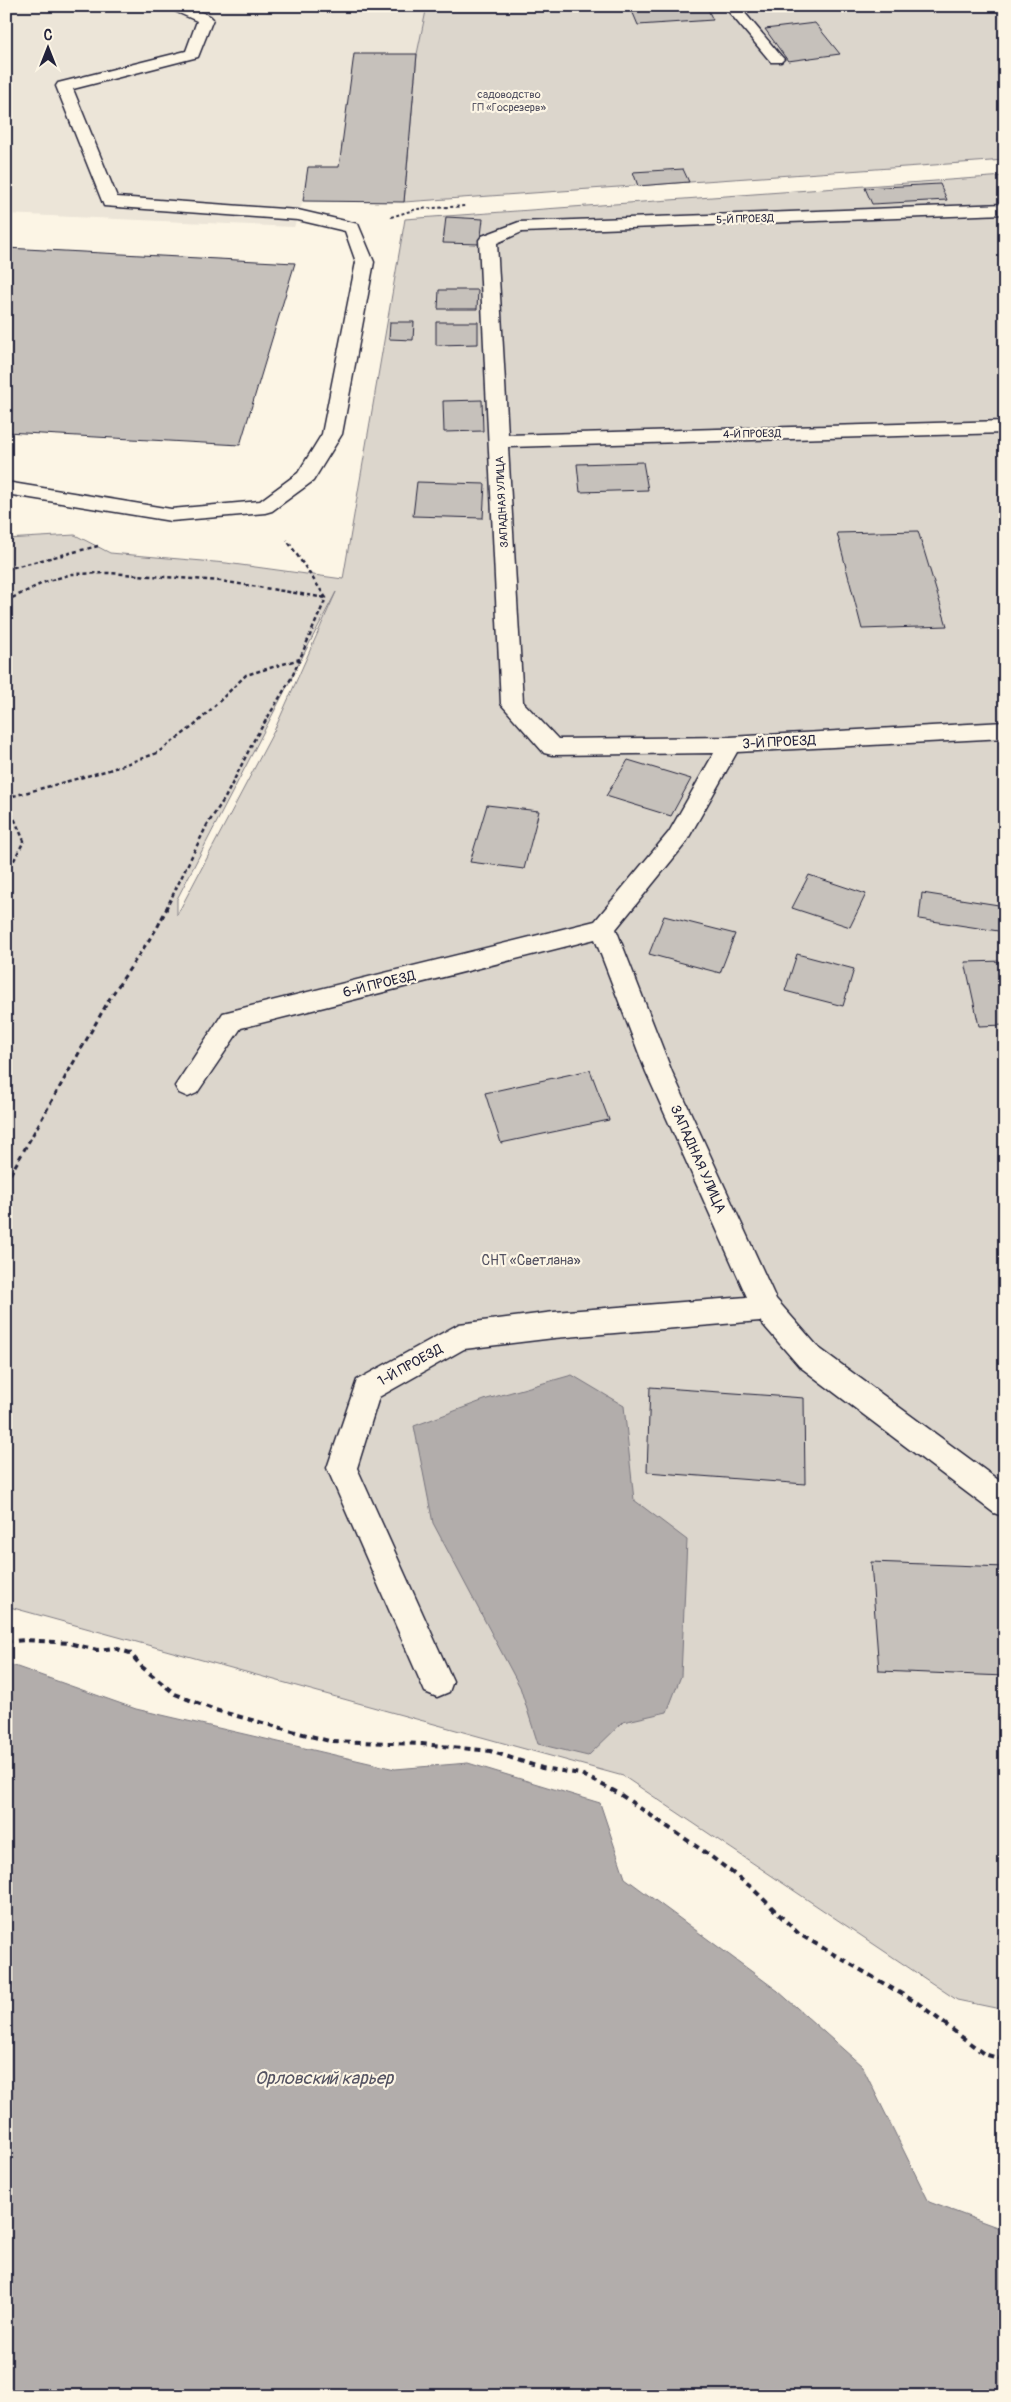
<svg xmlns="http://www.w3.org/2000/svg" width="1011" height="2402" font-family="Pangolin,sans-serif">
<rect width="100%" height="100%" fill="#fcf5e5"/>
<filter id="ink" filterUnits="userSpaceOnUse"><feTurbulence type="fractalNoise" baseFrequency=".02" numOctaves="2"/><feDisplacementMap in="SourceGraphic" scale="10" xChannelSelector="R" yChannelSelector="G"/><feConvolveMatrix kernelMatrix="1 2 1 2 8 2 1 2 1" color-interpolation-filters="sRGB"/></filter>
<g filter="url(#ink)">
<path fill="#ece5d8" d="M6,6H427L417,54L404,202L303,201L294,227L6,214Z"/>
<path fill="#dcd6cc" stroke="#7f7c84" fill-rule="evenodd" d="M427,6H1005V160L404,202L417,54Z
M1005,176V2010L957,2000L623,1776L6,1606V539L75,535L110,553L226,563L343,579L405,219ZM336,592L274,731L177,915V899Z"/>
<path fill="#b2adab" stroke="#78757e" d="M572,1375L624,1406L634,1500L687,1540L681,1676L667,1712L623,1722L588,1756L538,1744L520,1687L433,1523L414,1426L487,1399Z
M6,1663L136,1709L395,1769L468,1763L600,1803L625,1878L778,1991L862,2066L929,2202L1005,2230V2396H6Z"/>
<path fill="#c6c1bb" stroke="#22223b" d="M630,6H706L713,20L638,25Z
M815,23L840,54L788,61L765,29Z
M354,54H417L404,202L303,201L308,167H339Z
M683,169L689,182L638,186L633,172Z
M940,184L947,200L872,204L865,188Z
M446,217L483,219L480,244L443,243Z
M6,248L295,263L240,445L6,432Z
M439,290H478L477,309H438Z
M390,322H414L413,340L389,339Z
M436,322H478V344L436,345Z
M482,400L483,431L444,432L443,401Z
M643,462L648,490L580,492L577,464Z
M417,482L485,484L483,518L413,516Z
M918,531L947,626L862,629L837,533Z
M628,760L691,779L671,816L606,796Z
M487,805L539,811L524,869L470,862Z
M809,875L866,894L850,927L792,908Z
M922,893L1005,906V932L919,919Z
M664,916L735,934L720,973L649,954Z
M797,954L854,969L843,1006L785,991Z
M1005,961V1025L979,1026L965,962Z
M590,1070L609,1120L501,1143L485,1093Z
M650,1387L804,1398L805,1484L647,1472Z
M871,1562L1005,1567V1676L879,1671Z"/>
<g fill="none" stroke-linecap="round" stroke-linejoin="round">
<g stroke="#22223b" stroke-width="3">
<path id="minor" d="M168,6H188L210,16L213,19L198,57L73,89L117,197L298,210L358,224L374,262L342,434L313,481L272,511L265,513L171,521L6,494V482L171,509L260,501L298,473L322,434L356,262L345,231L298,220L104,206L56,86L58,83L186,51L197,21L170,9Z
M724,6H739L781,56L784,59L781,62H771Z
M1005,204V214L522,232L497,243L508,435L1005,421V433L508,447L523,702L558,739L730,737L1005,722V738L737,752L685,844L616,929L672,1072L776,1299L819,1348L1005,1485V1517L994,1513L799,1366L760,1321L554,1338L464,1349L379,1397L357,1468L453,1681L449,1692L437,1697L425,1692L327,1468L357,1380L459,1324L554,1312L747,1297L646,1072L595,939L241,1028L197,1093L188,1097L179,1093L175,1086L223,1013L595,921L669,832L714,753L552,755L544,753L501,704L479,240L482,236L519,222Z"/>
</g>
<path stroke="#22223b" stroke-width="2" stroke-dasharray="3 2.5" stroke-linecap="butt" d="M391,217L417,209L466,206"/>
<path stroke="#22223b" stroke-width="2.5" stroke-dasharray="4 3" stroke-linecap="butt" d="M6,569L98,546
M6,601L45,582L72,574L109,573L221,581L326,598
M6,798L109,770L157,753L195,725L246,675L300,659
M6,808L14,818L24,841L13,862L6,867
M166,909L207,825L225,798L254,740L292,677L326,598L287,540"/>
<path stroke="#22223b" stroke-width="3" stroke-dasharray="5 4" stroke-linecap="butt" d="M6,1182L110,998L157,928L167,908"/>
<path stroke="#22223b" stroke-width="4" stroke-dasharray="6 5" stroke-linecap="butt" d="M6,1642L25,1640L69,1643L97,1650L114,1648L130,1653L142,1667L175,1694L215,1710L329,1741L422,1744L490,1751L542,1768L581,1774L618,1793L709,1855L751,1887L799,1934L919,2004L984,2054L1005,2060"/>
<use href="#minor" fill="#fcf5e5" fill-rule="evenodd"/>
</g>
</g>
<g text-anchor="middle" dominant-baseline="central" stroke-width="4.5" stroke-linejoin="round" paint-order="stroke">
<g font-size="11" fill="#504f5f" stroke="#fcf5e5">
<text x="509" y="94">садоводство<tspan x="509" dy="13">ГП «Госрезерв»</tspan></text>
</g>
<g font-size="11" fill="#22223b" stroke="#fcf5e5">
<text transform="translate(745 219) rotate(-2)">5-Й ПРОЕЗД</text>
<text transform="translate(752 434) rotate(-1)">4-Й ПРОЕЗД</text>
<text transform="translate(502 502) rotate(-93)">ЗАПАДНАЯ УЛИЦА</text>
</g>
<g font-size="14" fill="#22223b" stroke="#fcf5e5">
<text transform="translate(779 742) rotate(-3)">3-Й ПРОЕЗД</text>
<text transform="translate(379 984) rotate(-14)">6-Й ПРОЕЗД</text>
<text transform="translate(698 1159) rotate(66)">ЗАПАДНАЯ УЛИЦА</text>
<text transform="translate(410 1365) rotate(-29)">1-Й ПРОЕЗД</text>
</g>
<g font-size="14" fill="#504f5f" stroke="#fcf5e5">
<text x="531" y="1260">СНТ «Светлана»</text>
</g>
<g font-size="18" font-style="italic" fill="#545362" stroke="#fcf5e5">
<text x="324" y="2078">Орловский карьер</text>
</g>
</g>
<rect width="1011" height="2402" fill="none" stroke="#fcf5e5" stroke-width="25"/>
<rect x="12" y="12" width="986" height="2377" fill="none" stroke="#22223b" stroke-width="2" filter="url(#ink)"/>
<g transform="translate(48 48)" stroke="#fcf5e5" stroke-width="4" paint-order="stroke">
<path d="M0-4L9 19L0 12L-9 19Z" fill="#22223b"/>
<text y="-8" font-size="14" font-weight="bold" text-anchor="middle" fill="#22223b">С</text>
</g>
</svg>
